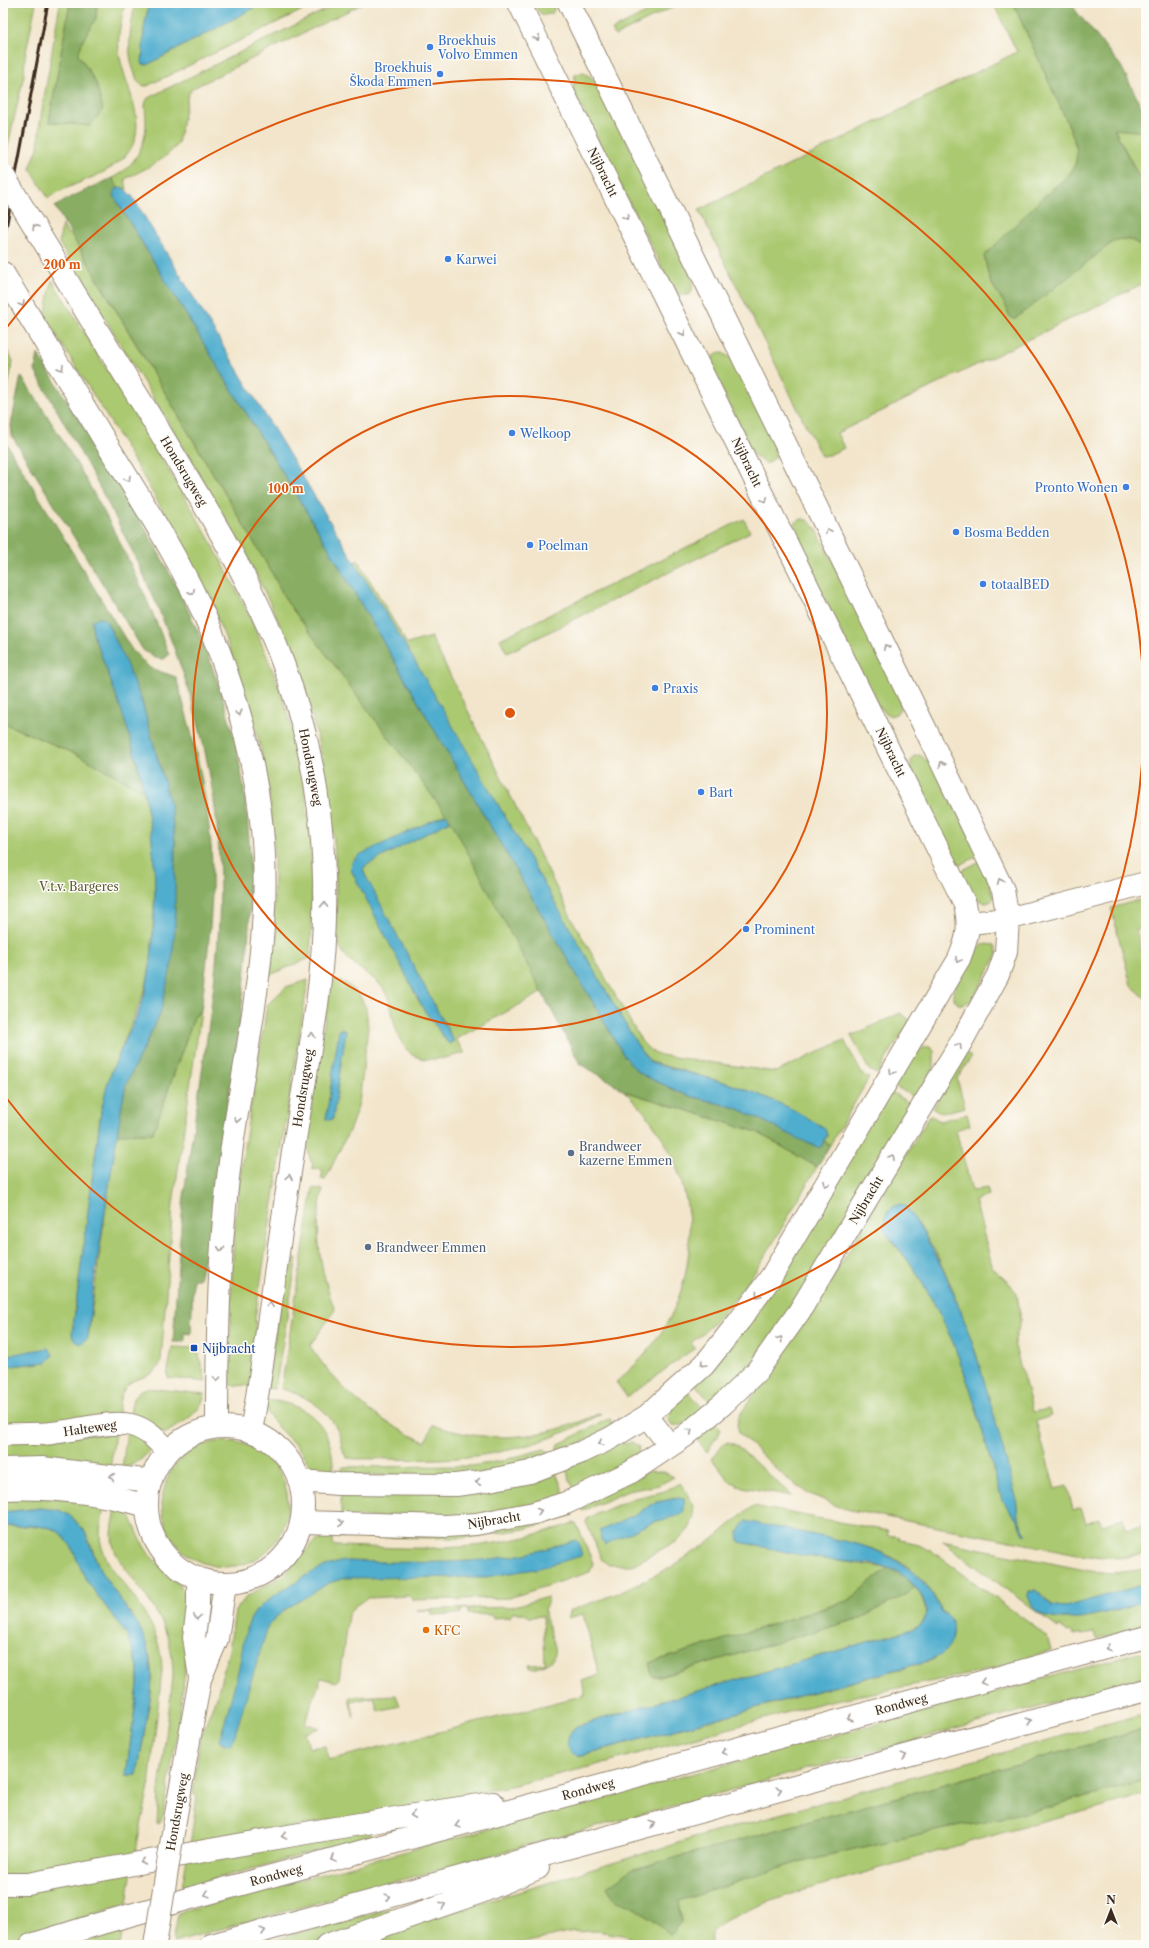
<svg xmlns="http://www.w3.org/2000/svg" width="1149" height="1948" font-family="'Libre Caslon Text',serif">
<rect width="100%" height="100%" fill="#fdfcf7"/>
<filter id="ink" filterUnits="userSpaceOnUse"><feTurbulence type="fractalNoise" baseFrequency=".025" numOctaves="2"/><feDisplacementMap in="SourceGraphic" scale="8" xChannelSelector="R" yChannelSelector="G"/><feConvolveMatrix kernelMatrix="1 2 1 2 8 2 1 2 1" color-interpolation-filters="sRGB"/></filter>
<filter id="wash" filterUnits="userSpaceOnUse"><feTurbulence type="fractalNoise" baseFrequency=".012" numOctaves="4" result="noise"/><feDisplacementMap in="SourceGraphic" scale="16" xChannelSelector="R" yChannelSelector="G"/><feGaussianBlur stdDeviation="0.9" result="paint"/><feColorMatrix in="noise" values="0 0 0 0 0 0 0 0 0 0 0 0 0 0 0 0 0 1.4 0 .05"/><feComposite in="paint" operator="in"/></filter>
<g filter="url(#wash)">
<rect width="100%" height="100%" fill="#f2e5cb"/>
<path fill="#abc971" stroke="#737a48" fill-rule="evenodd" d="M3,3H36L25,57L24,75L6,154L3,150Z
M60,3H70L49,122L90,125L96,83L78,54L84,38L96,18L97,3H125C122,18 117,36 119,51C123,87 157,131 119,162C102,177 69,184 48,198L30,168L38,148L40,122Z
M135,3H149L144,29L147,65L263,3H317L147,86C139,86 137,81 135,74C125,50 131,28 135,3Z
M339,3H364L193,88L188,95L178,143C166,161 144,169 125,179L127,190L125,188H118L112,178C135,167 147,144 146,119C146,111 143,104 148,98Z
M529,3H556V4L552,14L543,15Z
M666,3H681L615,36L612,30Z
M993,3H1013L1072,133L1077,151L1076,162L1070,174L1042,198L984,256L990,281L1006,306L1010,318L1114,241C1127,236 1138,241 1146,253V282L837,433L844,448L829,455L821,456L699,210L1017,52Z
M583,72L599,83L693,280L692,291L689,295H680L673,289L573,90L575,75Z
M1114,128L1146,132V190Z
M62,225L68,234H71L93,272L272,573L287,602L446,814L354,859L417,998L446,1041H454L366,878L363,869L365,866L451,820L543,992L456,1039L465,1053C425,1064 404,1065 393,1018C391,1007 389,996 382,987C370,972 348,966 340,947C334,932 336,917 336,900C336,881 336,861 334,842C330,792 320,743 306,695C277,600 223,513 172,429C134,367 97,305 59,243Z
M52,280C87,337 122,394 157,451C208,534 257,618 287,711C312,790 315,876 310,958L270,975C274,915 277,852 269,792C242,615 136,466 45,317Z
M3,343L13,361L3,412Z
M721,352L734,360L775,443L776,456L769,463H764L753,454L712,370C712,361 711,354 721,352Z
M744,519L750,532L507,653L500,639Z
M802,519L807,520L816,528L900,699V709L896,714L890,716L878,706L793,535L795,522Z
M358,560L407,644L431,637L573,921L642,1042L651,1051L660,1055L776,1072L844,1040L862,1074L869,1078L830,1145L824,1141L827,1135L825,1128L790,1108L753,1092L727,1083L651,1062L641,1051L355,562Z
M3,723L76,754L144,791L154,847L155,887L151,963L145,990L110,1076L101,1111L72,1335L76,1342L88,1338L116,1134L153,1133L194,1017L201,1011L173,1204L161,1361C154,1382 136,1373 125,1388C119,1396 119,1407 118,1416L3,1428V1367L47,1362L10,1354L3,1356Z
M920,755L935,768L980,855L954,868L911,776V760L914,756Z
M982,860L994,898L990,902L985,903L972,895L957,873Z
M1146,898V926L1136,930L1146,968V999L1131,985L1111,908Z
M984,944L995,945L998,954L972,1000L964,1004H958L954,999C953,979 968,955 984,944Z
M331,979L346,983L360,996L366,1008L368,1028L359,1103L350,1129L325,1180L321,1179L323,1170L312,1168L313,1163L311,1162L306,1142ZM340,1029H342L329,1120L326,1118Z
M308,980L255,1318L258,1353L253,1386L230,1385C230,1321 231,1258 238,1194C245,1131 258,1068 267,1005L286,987Z
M900,1013L910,1020L877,1074L869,1070L851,1036Z
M926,1047H930L934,1051V1066L917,1099L893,1085C901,1072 910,1052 926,1047Z
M966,1053L971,1057L957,1079L965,1107L942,1113L933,1108Z
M624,1091L757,1132L817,1167C780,1228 749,1298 691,1343L695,1348L627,1397L616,1382C629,1371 641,1360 651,1347C713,1268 697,1157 624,1091Z
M890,1091L914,1106L797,1301L749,1366L712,1404L694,1383Z
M967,1114L970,1125L956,1130L972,1191L987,1188L989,1195L975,1201L993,1269L1010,1284L1017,1294L1021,1320L1014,1343L1033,1412L1049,1409L1051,1416L1036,1421L1055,1489L1067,1486L1073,1510L1081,1508L1086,1523L1099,1518L1102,1524L1123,1518L1127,1530L1146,1524V1554L1119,1558L1088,1556L850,1510L837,1506L808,1493L785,1477L739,1433L737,1424L739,1416L822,1296L930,1115L940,1121ZM891,1208L919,1225L935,1251L951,1285L977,1356L1016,1497L1018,1518L1026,1534H1023L1019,1523L1002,1500L971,1391L952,1340L935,1305L913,1267L887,1235L883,1224L884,1220Z
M313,1188L323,1190C313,1231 320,1271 335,1310L310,1346C341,1392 374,1419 425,1442L433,1425C489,1445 546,1439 600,1413L601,1414C532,1453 467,1462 389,1459C375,1458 361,1460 347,1458C342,1452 342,1442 339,1434C329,1409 306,1395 281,1389Z
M295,1258H297L275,1389L267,1388L281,1294Z
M172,1347L197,1348L206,1382L168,1378C166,1372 172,1355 172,1347Z
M147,1388L205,1394C200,1416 181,1422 165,1434L130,1415C132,1402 132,1391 147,1388Z
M687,1390L705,1411C696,1417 683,1428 672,1425L668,1419C669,1407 678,1398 687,1390Z
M266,1400C313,1404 335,1429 333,1476C325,1474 317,1472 311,1466C305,1460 303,1453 298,1448C287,1435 263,1418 266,1400Z
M610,1418L611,1426L559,1455L557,1448L559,1444Z
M714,1421L721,1430L707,1452L696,1439Z
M127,1431L154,1445C145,1457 137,1465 122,1468Z
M115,1432L110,1470L3,1461V1443Z
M162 1504a63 63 0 1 1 126 0a63 63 0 1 1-126 0Z
M632,1442L639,1447L638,1455L575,1492L565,1467L614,1444Z
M728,1442L736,1445L792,1496L737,1486V1484L729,1481L712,1459L723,1444Z
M544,1449L548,1451L550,1458L477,1475H341L342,1467L472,1466L501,1461Z
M555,1470L565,1496L486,1516L341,1517V1489Z
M650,1471L664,1472L674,1477L659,1485L628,1491L582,1511L580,1505Z
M680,1483L692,1502L694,1518L689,1529L679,1540L632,1565H609L602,1560L586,1522L588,1518L631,1499L665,1491ZM678,1498L684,1499L683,1512L631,1530L606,1543L600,1531L634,1515L657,1502Z
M3,1494L105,1502C103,1515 98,1531 101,1544C104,1558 113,1570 122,1581C144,1611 161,1632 162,1671L149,1787L135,1855L65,1871L3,1876V1526H37L51,1528L59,1532L71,1546L86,1580L127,1635L138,1666V1686L126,1775H137L151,1693L152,1677L150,1657L139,1626L101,1572L87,1535L75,1520L69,1515L41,1508L3,1512Z
M117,1504C135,1515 136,1535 147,1551C158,1568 178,1578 186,1597C194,1616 188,1640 186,1660C181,1712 172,1764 163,1816L160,1823L157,1824L159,1791L173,1677C173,1635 159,1613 134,1580C126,1569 116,1558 113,1544C110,1531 115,1517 117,1504Z
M753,1506L888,1531L887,1535L900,1537L899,1539L906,1540V1542L919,1545L928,1550L929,1549L1047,1636L1051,1651L981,1672L825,1702L589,1767L515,1785L395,1809L190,1845L197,1796L193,1794L200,1738L218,1692L229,1650L235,1611L247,1596L284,1575L313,1543L332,1534V1543L335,1546C383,1547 434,1551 482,1545C513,1541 544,1533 574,1523L577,1525L593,1563L590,1572L509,1598L413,1600L409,1596L367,1598L355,1606L348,1615L339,1680L336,1682L321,1678L305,1723L320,1728L305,1733L309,1748L325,1746L329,1760L585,1695L582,1681L599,1675L583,1614L568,1618L569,1611L624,1591L673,1566L709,1542ZM746,1521C812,1543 912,1531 941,1612L946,1614L933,1660L579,1756L573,1729L577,1726L913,1629C933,1621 925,1600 915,1587L906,1594L861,1618L662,1676H652L649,1663L847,1601L888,1568L824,1559L755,1545Z
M571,1508L573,1515L524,1529L486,1535L462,1538L341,1537L340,1532Z
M942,1541L1090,1571L1114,1573L1146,1569V1584L1071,1606C1044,1610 1051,1596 1034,1590L1029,1595C1035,1641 1120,1608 1146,1601V1625L1097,1639L1095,1633L1081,1635L1080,1633L1075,1635L1070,1631L1068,1632L1060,1626L1058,1628Z
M548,1597C549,1601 545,1606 545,1612C548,1640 573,1659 532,1669L530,1668L529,1665L545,1664L543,1616L528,1617L524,1613H513L509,1617L492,1618V1615L468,1614V1609H461V1614L431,1615V1610H417L510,1607Z
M1146,1651V1677L173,1942L178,1913Z
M396,1695L400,1706L378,1711L374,1697L351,1702L354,1717L349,1698L350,1697Z
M1146,1713V1729L631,1870L615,1900C638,1907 653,1920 671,1934L682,1922L679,1901L802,1861L925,1833L1025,1813L1146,1780V1794L1101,1807L1005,1832L798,1892L760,1905L725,1921L711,1932V1945H647L623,1935L596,1931L574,1932L514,1945H346L707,1834Z
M369,1827L371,1836L182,1888L187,1857Z
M132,1869L127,1904L3,1942V1890Z
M395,1907L397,1915L307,1945H255Z
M123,1929L120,1945H66Z
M581,1941H606L622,1945H563Z"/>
<path fill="#88ad63" stroke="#626c40" d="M70,3H97L96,18L84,38L78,54L96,83L103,109L90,126L49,122Z
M1013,3H1072L1076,11L1121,66L1146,116V132L1114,129L1146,190V253C1138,241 1127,236 1114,241L1015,319L1010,318L1006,306L990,281L984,256L1042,198L1070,174L1076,162L1077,151L1072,133Z
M112,178L118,188L114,195L115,198L328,547L623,1054L637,1071L645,1076L686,1095L737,1108L820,1148L824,1141L830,1145L817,1167L757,1132L624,1091L603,1077L580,1064L451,821L287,602L272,573L55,207L63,201Z
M38,354C106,465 187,580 225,705C268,844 248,979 225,1119C221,1145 218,1171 215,1197C213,1210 213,1224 210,1237C207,1251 202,1265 199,1279H193L191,1334L185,1333V1342H173C177,1288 179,1233 186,1180C201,1063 229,944 217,826C200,657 116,516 35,371Z
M21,376C80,463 133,557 169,655L164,659L155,658L143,650L12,436L11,425Z
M3,438L132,650L150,668L176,677C190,726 203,775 209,826C217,887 208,950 201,1011L194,1017L153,1133L116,1134L126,1084L160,1014L175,842L170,803L141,699L111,630L92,622L93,634L126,721L144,791L76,754L3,723Z
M888,1568L902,1574L915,1587L906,1594L861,1618L662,1676H652L649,1663L847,1601Z
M1146,1729V1780L1025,1813L925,1833L802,1861L679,1901L682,1922L671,1935C653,1920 638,1907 615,1900L607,1887L631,1870Z"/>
<path fill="#4fadce" stroke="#456c76" d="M149,3H263L147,65L142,64L144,29Z
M122,187L132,196L419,668L641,1051L651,1063L727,1083L753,1092L790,1108L825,1128L827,1135L820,1148L801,1140L737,1108L686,1095L645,1076L637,1071L623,1054L328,547L115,198L114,190Z
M99,618L105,619L118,645L141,699L170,803L175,842V929L172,963L160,1014L126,1084L122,1104L94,1281L88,1338L81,1344L76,1342L72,1335L101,1111C104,1099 106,1087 110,1076C120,1047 138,1020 146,989C150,971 152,952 153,933C163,824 132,733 93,634L92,620Z
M446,814L450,821L365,866L363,871L453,1040L454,1041L449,1044L424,1010L351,870L352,862L359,855Z
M342,1029L346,1031L333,1119L329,1120L326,1119L339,1030Z
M900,1204L906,1206C967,1293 988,1397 1016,1497L1018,1518L1026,1534H1023L1019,1523L1002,1500L971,1391L952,1340L935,1305L913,1267L884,1230C882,1217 888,1208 900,1204Z
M48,1348L53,1354L51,1358L47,1362L3,1367V1356Z
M678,1498L684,1499C685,1505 685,1510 681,1515L653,1522L606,1544L601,1540L600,1531L634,1515L657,1502Z
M41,1508L59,1510L69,1515L84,1530L101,1572L139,1626L147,1645L152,1677L151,1693L137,1775H126L138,1686V1666L127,1635L86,1580L71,1546L59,1532L51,1528L37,1526H3V1512Z
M746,1521L853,1543C891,1553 926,1573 941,1612C960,1620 955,1643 942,1654C937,1658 931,1660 924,1662L582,1755C563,1757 564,1735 577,1726L913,1629C921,1626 927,1620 926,1611C926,1596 909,1577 896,1571C874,1561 846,1563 823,1559C795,1555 767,1547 739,1542L738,1532Z
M576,1540C581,1544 582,1550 581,1556L535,1569L486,1577L345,1578L329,1583L281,1612L268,1626L232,1744L228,1745L221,1742L220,1738C227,1715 233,1691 239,1667C243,1649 243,1628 255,1612C266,1600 281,1591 294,1583C310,1573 326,1564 345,1561C398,1562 454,1565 507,1557C530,1554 553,1547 576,1540Z
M1146,1584V1601C1120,1608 1035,1641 1029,1595L1030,1592L1036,1590L1051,1605L1065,1607Z"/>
</g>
<g filter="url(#ink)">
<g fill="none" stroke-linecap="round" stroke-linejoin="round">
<g stroke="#968874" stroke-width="24">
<path id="minor" d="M969,923L1008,919L1146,883
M647,1416L670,1446
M3,1435C19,1433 36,1435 52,1433C74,1431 112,1420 131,1425C147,1429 157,1440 168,1452
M300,1481L338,1484L456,1485L479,1482L530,1472L582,1452L611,1438L647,1416L704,1365L740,1320L771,1277L959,959C968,937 970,928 965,904L519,3
M302,1522L446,1526L476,1524L534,1513L566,1503L631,1472L685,1436L723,1404L757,1371L799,1312L963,1039L998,975L1006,952L1008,919L1003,890L924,726L569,3"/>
</g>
<g stroke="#968874" stroke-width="24">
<path id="secondary" d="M55,260C92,323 131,384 169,447C209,512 249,578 278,650C323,763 333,885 317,1005C309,1061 298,1116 290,1172C276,1258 267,1345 251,1431
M3,273C38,331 73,389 108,446C144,504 183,565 210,628C236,692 255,760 262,829C273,935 247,1041 232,1146C219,1239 217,1333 217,1427
M147 1505a78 78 0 1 1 156 0a78 78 0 1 1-156 0Z
M198,1578V1606L194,1637L200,1678
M175,1820L200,1679L217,1639L225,1583"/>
</g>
<g stroke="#968874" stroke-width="24">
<path id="primary" d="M3,1469L42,1468L151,1481
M3,1489C52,1487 100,1493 147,1506
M3,1884H28C183,1854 337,1826 493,1803
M31,1945L102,1923L198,1896L1146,1637
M211,1945L1146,1690
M327,1945L481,1892L538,1868"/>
</g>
<use href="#minor" stroke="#fff" stroke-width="22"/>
<use href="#secondary" stroke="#fff" stroke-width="22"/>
<use href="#primary" stroke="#fff" stroke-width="22"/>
<path stroke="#3b2a1e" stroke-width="3" d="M3,244L48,3"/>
<g stroke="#968874" stroke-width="24" stroke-linecap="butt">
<path id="secondary-bridge" d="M3,175L55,260
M155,1945L175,1820"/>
</g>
<use href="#secondary-bridge" stroke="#fff" stroke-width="22"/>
</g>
<defs><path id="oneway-chevron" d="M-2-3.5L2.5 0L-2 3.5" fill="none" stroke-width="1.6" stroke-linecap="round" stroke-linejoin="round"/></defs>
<g stroke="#a79f9a">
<use href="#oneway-chevron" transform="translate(537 38) rotate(63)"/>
<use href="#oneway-chevron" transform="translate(626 217) rotate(64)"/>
<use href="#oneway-chevron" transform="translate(35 227) rotate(-122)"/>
<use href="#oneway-chevron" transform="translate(22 304) rotate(59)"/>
<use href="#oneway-chevron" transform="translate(683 333) rotate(64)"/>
<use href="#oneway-chevron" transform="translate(61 368) rotate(59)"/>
<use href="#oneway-chevron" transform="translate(128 479) rotate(59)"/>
<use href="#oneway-chevron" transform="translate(765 500) rotate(64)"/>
<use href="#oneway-chevron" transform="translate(828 531) rotate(-116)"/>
<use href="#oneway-chevron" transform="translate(192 592) rotate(63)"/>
<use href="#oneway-chevron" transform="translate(886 647) rotate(-116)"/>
<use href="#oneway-chevron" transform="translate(239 713) rotate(75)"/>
<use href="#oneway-chevron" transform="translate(942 764) rotate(-115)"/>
<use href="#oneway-chevron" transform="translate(1000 881) rotate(-113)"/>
<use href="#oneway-chevron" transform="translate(324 905) rotate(-89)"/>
<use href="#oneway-chevron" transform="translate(958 960) rotate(118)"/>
<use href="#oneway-chevron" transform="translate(312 1035) rotate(-81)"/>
<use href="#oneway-chevron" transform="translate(959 1046) rotate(-59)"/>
<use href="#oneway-chevron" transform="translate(892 1072) rotate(120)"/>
<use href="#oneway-chevron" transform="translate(237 1120) rotate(100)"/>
<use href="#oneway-chevron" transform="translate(892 1157) rotate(-59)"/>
<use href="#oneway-chevron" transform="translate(289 1177) rotate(-81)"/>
<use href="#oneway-chevron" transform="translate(826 1184) rotate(121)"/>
<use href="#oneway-chevron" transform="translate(221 1249) rotate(94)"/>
<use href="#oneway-chevron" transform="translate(758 1295) rotate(126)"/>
<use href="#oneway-chevron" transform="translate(270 1305) rotate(-82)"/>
<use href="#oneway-chevron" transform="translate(780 1339) rotate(-54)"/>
<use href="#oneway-chevron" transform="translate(703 1364) rotate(134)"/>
<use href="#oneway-chevron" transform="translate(217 1379) rotate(91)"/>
<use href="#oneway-chevron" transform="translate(690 1431) rotate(-39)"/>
<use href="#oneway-chevron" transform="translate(601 1443) rotate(153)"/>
<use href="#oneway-chevron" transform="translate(112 1477) rotate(-173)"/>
<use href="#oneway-chevron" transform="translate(478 1482) rotate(172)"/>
<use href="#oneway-chevron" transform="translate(539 1511) rotate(-16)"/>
<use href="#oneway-chevron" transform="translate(341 1523) rotate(1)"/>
<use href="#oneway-chevron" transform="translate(197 1617) rotate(97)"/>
<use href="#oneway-chevron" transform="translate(1108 1648) rotate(165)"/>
<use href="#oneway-chevron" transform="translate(983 1682) rotate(165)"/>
<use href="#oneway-chevron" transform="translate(850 1718) rotate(165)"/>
<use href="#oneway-chevron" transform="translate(1029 1721) rotate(-15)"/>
<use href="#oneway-chevron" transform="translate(724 1752) rotate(165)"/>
<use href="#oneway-chevron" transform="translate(904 1756) rotate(-15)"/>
<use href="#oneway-chevron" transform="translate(779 1790) rotate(-15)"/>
<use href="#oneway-chevron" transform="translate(413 1815) rotate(172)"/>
<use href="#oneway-chevron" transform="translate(653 1824) rotate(-15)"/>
<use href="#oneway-chevron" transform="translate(458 1825) rotate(165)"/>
<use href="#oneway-chevron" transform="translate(284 1836) rotate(170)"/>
<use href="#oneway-chevron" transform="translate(333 1859) rotate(165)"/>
<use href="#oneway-chevron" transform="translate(143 1862) rotate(168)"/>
<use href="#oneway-chevron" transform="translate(207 1894) rotate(165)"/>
<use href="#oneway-chevron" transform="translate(388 1897) rotate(-15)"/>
<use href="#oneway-chevron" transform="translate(443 1905) rotate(-19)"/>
<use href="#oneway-chevron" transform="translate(263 1931) rotate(-15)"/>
</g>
</g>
<g fill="none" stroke="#df570d" stroke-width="2">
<circle cx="510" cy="713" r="317"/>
<path d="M4 331A634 634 0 1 1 4 1095"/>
</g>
<g fill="#3f7fe0" stroke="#fdfcf7" stroke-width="1.5">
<circle cx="430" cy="47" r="4"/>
<circle cx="440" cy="74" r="4"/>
<circle cx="448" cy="259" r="4"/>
<circle cx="512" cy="433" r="4"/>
<circle cx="1126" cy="487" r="4"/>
<circle cx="956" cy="532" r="4"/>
<circle cx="530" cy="545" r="4"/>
<circle cx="983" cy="584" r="4"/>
<circle cx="655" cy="688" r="4"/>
<circle cx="701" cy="792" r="4"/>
<circle cx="746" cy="929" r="4"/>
</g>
<g fill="#5c6f8a" stroke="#fdfcf7" stroke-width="1.5">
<circle cx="571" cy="1153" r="4"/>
<circle cx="368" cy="1247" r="4"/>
</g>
<rect fill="#1a4fb4" stroke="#fdfcf7" stroke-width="1.5" x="190" y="1344" width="8" height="8" rx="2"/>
<circle fill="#e8710a" stroke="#fdfcf7" stroke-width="1.5" cx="426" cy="1630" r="4"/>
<g text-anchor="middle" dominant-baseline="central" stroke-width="3" stroke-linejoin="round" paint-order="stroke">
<g font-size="12" fill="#366cbe" stroke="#fdfcf7" text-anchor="start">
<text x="438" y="40">Broekhuis<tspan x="438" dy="14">Volvo Emmen</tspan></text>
<text x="432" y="67" text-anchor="end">Broekhuis<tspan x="432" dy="14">Škoda Emmen</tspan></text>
<text x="456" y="259">Karwei</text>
<text x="520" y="433">Welkoop</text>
<text x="1118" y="487" text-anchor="end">Pronto Wonen</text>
<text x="964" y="532">Bosma Bedden</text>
<text x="538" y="545">Poelman</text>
<text x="991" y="584">totaalBED</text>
<text x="663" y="688">Praxis</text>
<text x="709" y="792">Bart</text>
<text x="754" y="929">Prominent</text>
</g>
<g font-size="12" fill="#3b2a1e" stroke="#fdfcf7">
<text transform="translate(603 172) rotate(64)">Nijbracht</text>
<text transform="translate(747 462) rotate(64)">Nijbracht</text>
<text transform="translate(184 471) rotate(59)">Hondsrugweg</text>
<text transform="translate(891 752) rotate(64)">Nijbracht</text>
<text transform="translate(311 767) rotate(79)">Hondsrugweg</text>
<text transform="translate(303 1088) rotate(-81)">Hondsrugweg</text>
<text transform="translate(866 1200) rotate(-59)">Nijbracht</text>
<text transform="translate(90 1428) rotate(-8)">Halteweg</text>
<text transform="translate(494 1520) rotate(-9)">Nijbracht</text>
<text transform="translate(901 1704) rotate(-15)">Rondweg</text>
<text transform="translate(588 1789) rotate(-15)">Rondweg</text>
<text transform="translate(177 1812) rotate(-80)">Hondsrugweg</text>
<text transform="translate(276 1875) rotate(-15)">Rondweg</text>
</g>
<g font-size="12" fill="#5d5a37" stroke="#fdfcf7">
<text x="79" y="886">V.t.v. Bargeres</text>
</g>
<g font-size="12" fill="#4e5e75" stroke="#fdfcf7" text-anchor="start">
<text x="579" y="1146">Brandweer<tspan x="579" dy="14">kazerne Emmen</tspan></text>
<text x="376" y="1247">Brandweer Emmen</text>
</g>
<g font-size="12" fill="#164399" stroke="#fdfcf7" text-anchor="start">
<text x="202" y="1348">Nijbracht</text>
</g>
<g font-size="12" fill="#c56008" stroke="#fdfcf7" text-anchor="start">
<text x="434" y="1630">KFC</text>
</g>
</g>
<circle cx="510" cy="713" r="6" fill="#df570d" stroke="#fdfcf7" stroke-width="2"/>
<g font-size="12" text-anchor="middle" font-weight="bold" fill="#df570d" stroke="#fdfcf7" stroke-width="3" stroke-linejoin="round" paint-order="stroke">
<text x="62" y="269">200 m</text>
<text x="286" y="493">100 m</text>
</g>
<rect width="1149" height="1948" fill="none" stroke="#fdfcf7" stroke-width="16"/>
<g transform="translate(1111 1910)" stroke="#fdfcf7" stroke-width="3" paint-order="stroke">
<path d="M0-3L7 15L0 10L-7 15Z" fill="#3b2a1e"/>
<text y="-6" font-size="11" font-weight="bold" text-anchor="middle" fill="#3b2a1e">N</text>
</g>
</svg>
